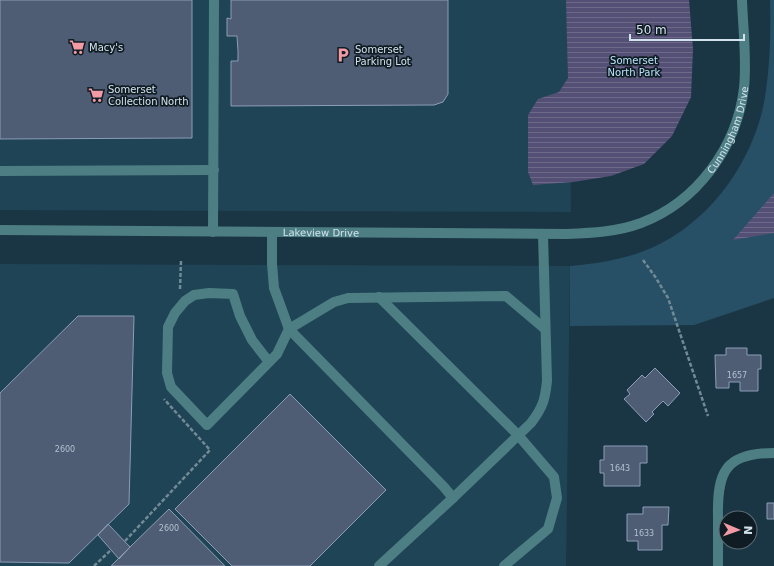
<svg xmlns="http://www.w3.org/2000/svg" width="774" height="566" font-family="'DejaVu Sans',sans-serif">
<defs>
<pattern id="water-rules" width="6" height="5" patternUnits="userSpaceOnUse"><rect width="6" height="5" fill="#545075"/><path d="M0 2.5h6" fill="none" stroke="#6c6989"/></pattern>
</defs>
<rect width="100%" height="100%" fill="#1a3645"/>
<path fill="#1f4455" d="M0,0H569L571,212L0,210Z
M0,264L570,266L566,566H0Z"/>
<path fill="#275066" d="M770,0H774V298L694,325L570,326V266C595,264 620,260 644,251C707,227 754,163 765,97C770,66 771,32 770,0Z"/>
<path fill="url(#water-rules)" d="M566,0H689L693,49L691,97L672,136L644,164L611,176L573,182L533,185L528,172V115L538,99L559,92L568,78Z
M774,193V233L733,240Z"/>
<path fill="#4e5c74" stroke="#8d9db7" d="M0,0H192V138L0,139Z
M231,0H448V94L443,102L434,105L231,106V61H238V51L237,36H227V18L231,19Z
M78,316H134L129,504L69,563L0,562V393Z
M726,348H747V355H761V369H758V391H740V382H729V388H716L715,355H726Z
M655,368L680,393L668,406L663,401L652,412L654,414L646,422L624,399L630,394L627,390L642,375L645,378Z
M290,394L386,490L310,566H232L175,509Z
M604,446H647V463H640V486H604V473H600V460H604Z
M767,503H774V519H767Z
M643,507H669L668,525H662V550H638V541H627V514H643Z
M169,509L225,566H111L130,547Z
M108,524L130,547L119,559L98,535Z"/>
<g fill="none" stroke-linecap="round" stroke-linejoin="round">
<path stroke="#738a96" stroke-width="2.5" stroke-dasharray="4 2" stroke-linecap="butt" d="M643,260L656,278L668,298L708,416
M180,289L181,261
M125,541L210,450L164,399
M94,566L111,550"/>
<g stroke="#4d7e84" stroke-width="10">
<path d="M0,171L214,170"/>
<path id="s1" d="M0,230L566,234C591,233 617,232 641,223C697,202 737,147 744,88C747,59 743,29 742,0"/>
<path d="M213,232L214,0"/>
<path d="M272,232V264L274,288L289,329L444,487L453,498L531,423C543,407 545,400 547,381L543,234"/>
<path d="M379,297L518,435L554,477L557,498L548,529L504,566"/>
<path d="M269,362L252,340L240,316L233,294L209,293L194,295L185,301L175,313L168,327L167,373L171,387L207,425L277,354L289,329L334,302L348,298L506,296L545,329"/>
<path d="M379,566L453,498"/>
<path d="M718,566C718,550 718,533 718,517C717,472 725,453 774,453"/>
</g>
</g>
<defs>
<g id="supermarket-bare" transform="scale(1.2)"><path d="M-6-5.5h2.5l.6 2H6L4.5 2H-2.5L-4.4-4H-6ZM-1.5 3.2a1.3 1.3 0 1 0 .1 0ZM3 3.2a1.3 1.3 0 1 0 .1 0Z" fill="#f49aa5" stroke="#101c23" stroke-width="2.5" paint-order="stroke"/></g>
<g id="parking-bare" transform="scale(1.2)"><path d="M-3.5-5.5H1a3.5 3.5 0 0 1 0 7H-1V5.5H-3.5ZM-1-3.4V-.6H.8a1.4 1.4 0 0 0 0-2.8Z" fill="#f49aa5" stroke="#101c23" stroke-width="2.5" paint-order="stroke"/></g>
</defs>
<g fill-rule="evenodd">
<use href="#supermarket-bare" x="77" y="47"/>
<use href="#parking-bare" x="343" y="55"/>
<use href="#supermarket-bare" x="96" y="95"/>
</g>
<g text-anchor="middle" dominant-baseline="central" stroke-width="3.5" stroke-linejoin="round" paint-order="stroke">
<g font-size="8" fill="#b2c1cf">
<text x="737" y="375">1657</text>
<text x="65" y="449">2600</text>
<text x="620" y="468">1643</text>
<text x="169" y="528">2600</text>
<text x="644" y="533">1633</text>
</g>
<g font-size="10" fill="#d3e3ed" stroke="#101c23" text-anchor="start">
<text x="89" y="47">Macy's</text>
<text x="355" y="49">Somerset<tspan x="355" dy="12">Parking Lot</tspan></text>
<text x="108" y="89">Somerset<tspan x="108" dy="12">Collection North</tspan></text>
</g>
<g font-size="10" fill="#bbe4fc" stroke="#101c23">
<text x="634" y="60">Somerset<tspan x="634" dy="12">North Park</tspan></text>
</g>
<g font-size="10" fill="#d3e3ed" stroke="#101c23">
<text stroke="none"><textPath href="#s1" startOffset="775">Cunningham Drive</textPath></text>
<text stroke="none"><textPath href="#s1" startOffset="321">Lakeview Drive</textPath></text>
</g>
</g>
<g transform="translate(738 530) rotate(92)"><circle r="19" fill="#101c23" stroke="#5e6c74"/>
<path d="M0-3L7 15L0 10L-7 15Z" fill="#f49aa5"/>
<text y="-6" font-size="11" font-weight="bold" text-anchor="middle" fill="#d3e3ed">N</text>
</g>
<path d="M630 34v6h114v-6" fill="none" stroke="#d3e3ed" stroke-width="2"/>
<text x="636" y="34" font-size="12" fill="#d3e3ed" stroke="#101c23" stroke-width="3" paint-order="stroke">50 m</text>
</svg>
